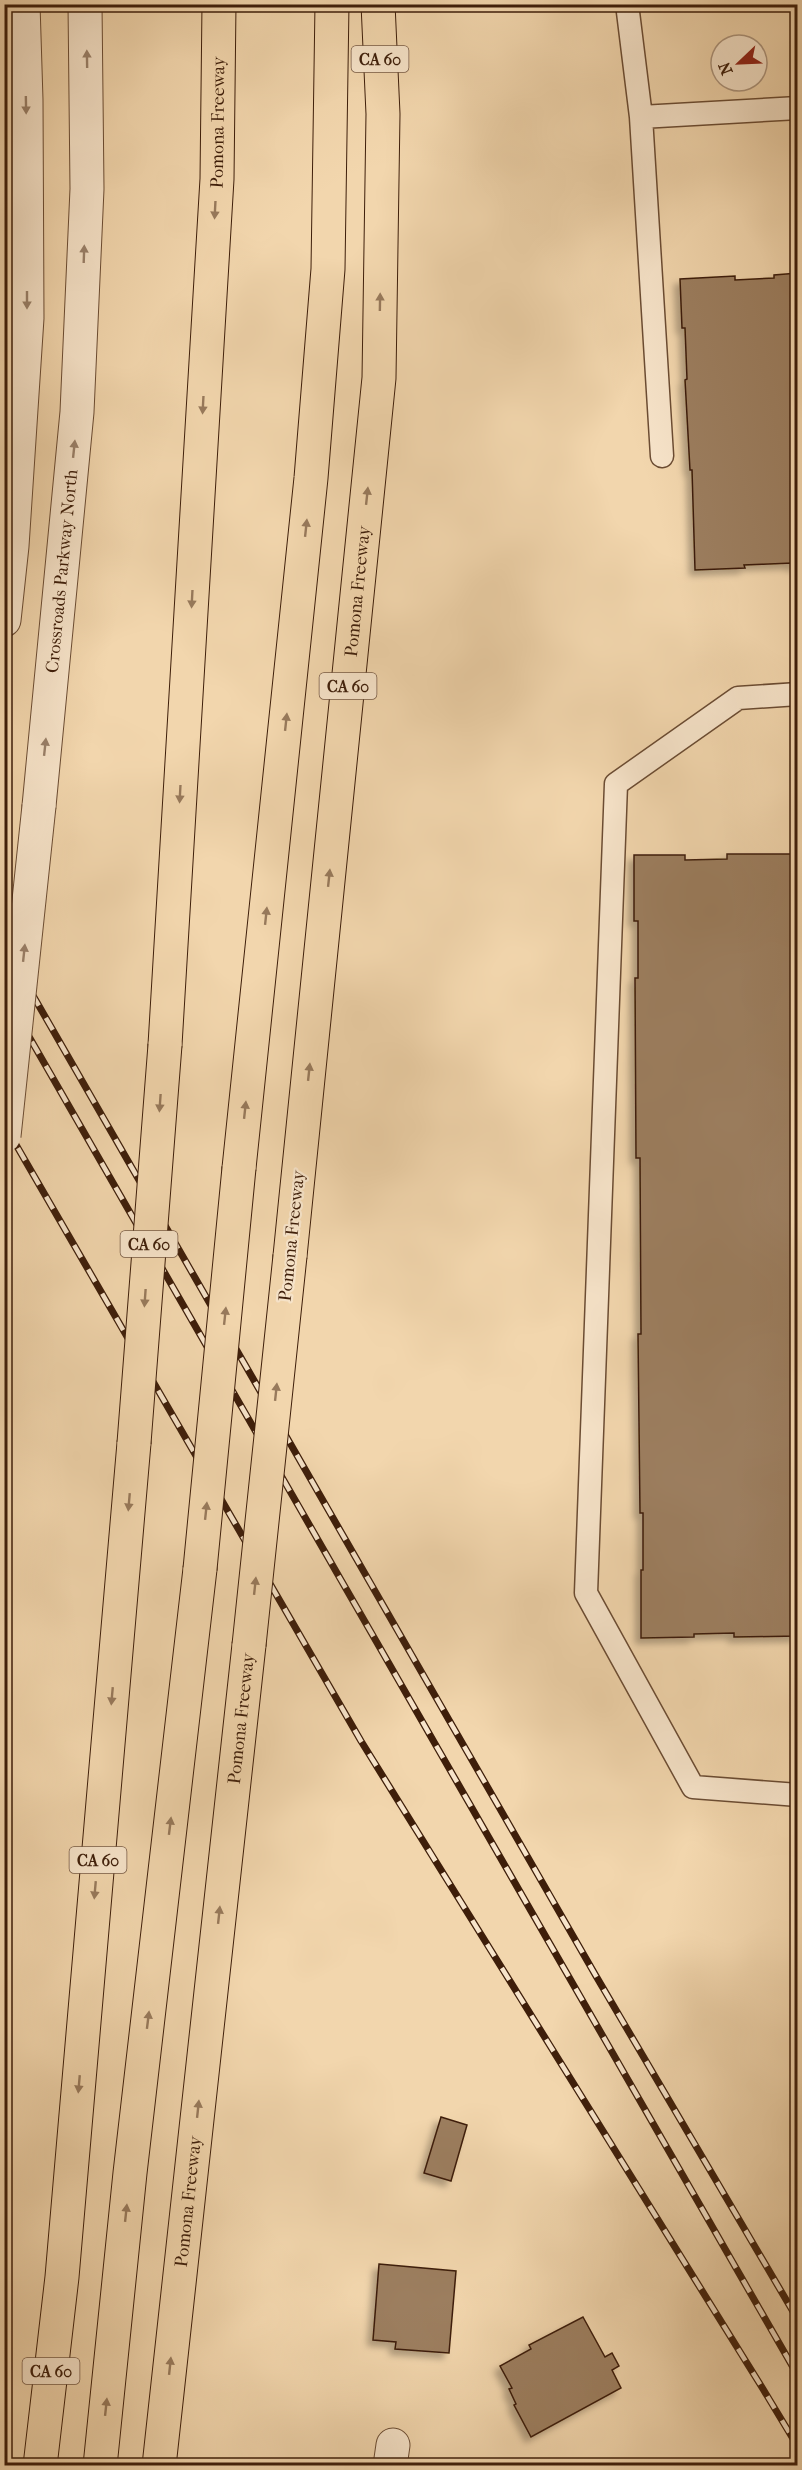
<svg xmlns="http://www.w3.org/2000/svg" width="802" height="2470" font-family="'IM FELL French Canon',serif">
<defs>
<filter id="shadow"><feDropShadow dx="-5.5" dy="5.5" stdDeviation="3" flood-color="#0004"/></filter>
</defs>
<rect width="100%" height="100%" fill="#f2d6ad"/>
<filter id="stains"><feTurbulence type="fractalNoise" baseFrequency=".00333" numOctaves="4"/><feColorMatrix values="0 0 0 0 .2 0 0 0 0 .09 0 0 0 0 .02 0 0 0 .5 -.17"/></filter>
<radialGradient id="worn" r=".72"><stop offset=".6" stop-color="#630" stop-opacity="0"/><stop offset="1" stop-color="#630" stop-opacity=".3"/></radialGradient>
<path fill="#9c7e5f" stroke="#3e1e0a" stroke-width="1.5" filter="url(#shadow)" d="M798,273V565H792V563L744,565L745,568L695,570L692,470H690L685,380L687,379L685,328H682L680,279L735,276V280L774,278V275Z
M727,854H798V1636L734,1637V1633L694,1634V1637L641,1638V1570H643V1513H640L638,1334H641L640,1158H636L635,978H638V921H634V855H685V860L727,859Z
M441,2117L467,2125L451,2181L424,2173Z
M379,2264L456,2271L449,2353L395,2349L396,2342L373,2340Z
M583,2317L605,2357L612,2353L619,2366L612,2370L621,2388L531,2437L514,2405L516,2404L509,2389L512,2388L500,2366L531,2349L529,2345Z
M652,2460H685V2466H652Z
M543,2462L585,2464V2466H513L542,2465Z"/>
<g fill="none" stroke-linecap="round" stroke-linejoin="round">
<g stroke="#6b4c33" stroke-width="25">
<path id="service" d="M627,4L641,117
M662,456L641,117L798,108
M798,694L738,698L616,784L586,1593L693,1787L798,1795"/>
</g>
<g stroke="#6b4c33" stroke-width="35">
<path id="minor" d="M390,2466L393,2445"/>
</g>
<g stroke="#6b4c33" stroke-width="35">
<g id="tertiary">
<path d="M4,620L12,546L27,318L26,100L23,4"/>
<path id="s1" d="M39,806L77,412L87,189L85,4"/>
</g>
</g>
<g stroke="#3e1e0a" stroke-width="35">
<g id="motorway">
<path id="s2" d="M165,1045L217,179L219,4"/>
<path d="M239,1168L311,478L328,269L332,4"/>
<path id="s3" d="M290,1256L379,378L383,114L378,4"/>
<path d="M40,2466L62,2277L134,1443"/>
<path d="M100,2466L130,2173L200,1569"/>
<path id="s4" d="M159,2466L249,1645"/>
</g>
</g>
<use href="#service" stroke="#f7e4ca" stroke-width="22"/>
<use href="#minor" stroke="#f7e4ca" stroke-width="33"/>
<use href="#tertiary" stroke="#f7e4ca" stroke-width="33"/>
<use href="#motorway" stroke="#f2d6ad" stroke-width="33"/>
<g stroke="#3e1e0a" stroke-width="7">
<path id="rail" d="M4,945L596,1976L798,2320
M4,993L798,2376
M4,1124L361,1741L763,2389L798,2447"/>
</g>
<use href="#rail" stroke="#f7e4ca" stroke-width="4.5" stroke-dasharray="14" stroke-linecap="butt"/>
<g stroke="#6b4c33" stroke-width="35" stroke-linecap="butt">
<path id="tertiary-bridge" d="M4,1136L39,806"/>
</g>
<g stroke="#3e1e0a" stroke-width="35" stroke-linecap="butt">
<path id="motorway-bridge" d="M134,1443L165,1045
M200,1569L239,1168
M249,1645L290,1256"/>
</g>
<use href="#tertiary-bridge" stroke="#f7e4ca" stroke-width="33"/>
<use href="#motorway-bridge" stroke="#f2d6ad" stroke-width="33"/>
</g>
<defs><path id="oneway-solid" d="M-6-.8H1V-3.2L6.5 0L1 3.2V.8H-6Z" transform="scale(1.5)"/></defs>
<g fill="#9a816a">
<use href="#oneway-solid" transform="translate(87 59) rotate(-91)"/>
<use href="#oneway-solid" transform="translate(26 105) rotate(89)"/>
<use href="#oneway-solid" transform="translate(84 254) rotate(-88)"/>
<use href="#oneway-solid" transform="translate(27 300) rotate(90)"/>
<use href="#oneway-solid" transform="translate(74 449) rotate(-84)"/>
<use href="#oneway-solid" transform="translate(45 747) rotate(-84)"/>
<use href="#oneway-solid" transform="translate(24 953) rotate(-84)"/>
</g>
<g fill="#987a5c">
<use href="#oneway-solid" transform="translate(215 210) rotate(93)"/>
<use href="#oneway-solid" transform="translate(380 302) rotate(-89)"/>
<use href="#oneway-solid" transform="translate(203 405) rotate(93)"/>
<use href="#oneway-solid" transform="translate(367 496) rotate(-84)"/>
<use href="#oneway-solid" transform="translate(306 528) rotate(-84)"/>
<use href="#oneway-solid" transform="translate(192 599) rotate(93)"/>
<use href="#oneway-solid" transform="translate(286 722) rotate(-84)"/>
<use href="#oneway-solid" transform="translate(180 794) rotate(93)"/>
<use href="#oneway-solid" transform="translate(329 878) rotate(-84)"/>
<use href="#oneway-solid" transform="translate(266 916) rotate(-84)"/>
<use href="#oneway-solid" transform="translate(309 1072) rotate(-84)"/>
<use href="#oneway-solid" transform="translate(160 1103) rotate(94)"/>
<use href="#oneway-solid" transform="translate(245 1110) rotate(-84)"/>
<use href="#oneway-solid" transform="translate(145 1298) rotate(94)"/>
<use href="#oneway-solid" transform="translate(225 1316) rotate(-84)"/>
<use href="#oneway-solid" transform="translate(276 1392) rotate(-84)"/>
<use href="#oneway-solid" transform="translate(129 1502) rotate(95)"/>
<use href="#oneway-solid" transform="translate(206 1511) rotate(-84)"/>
<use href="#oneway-solid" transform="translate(255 1586) rotate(-84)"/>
<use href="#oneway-solid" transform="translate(112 1696) rotate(95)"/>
<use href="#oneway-solid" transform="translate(170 1826) rotate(-83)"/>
<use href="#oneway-solid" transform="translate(95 1890) rotate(95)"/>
<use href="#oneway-solid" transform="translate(219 1915) rotate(-84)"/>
<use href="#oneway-solid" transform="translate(148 2020) rotate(-83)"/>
<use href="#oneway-solid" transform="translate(79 2084) rotate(95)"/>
<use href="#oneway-solid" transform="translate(198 2109) rotate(-84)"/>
<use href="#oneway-solid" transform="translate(126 2213) rotate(-84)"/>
<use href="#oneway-solid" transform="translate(170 2366) rotate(-84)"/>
<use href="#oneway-solid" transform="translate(106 2407) rotate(-84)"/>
</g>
<g text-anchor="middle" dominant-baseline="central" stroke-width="4.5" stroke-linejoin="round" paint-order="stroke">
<g fill="#f7e4ca" stroke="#765944" stroke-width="1.5">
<rect x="351.5" y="46" width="57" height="26" rx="4.5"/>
<rect x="319.5" y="673" width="57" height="26" rx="4.5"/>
<rect x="120.5" y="1231" width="57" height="26" rx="4.5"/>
<rect x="69.5" y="1847" width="57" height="26" rx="4.5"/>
<rect x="22.5" y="2358" width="57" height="26" rx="4.5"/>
</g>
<g font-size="16" font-weight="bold" fill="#3e1e0a">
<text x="380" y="59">CA 60</text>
<text x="348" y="686">CA 60</text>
<text x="149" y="1244">CA 60</text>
<text x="98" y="1860">CA 60</text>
<text x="51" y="2371">CA 60</text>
</g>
<g font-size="18" fill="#3e1e0a" stroke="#f7e4ca">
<text stroke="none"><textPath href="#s2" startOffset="924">Pomona Freeway</textPath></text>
<text stroke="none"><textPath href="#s1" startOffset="236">Crossroads Parkway North</textPath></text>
<text stroke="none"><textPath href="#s3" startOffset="668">Pomona Freeway</textPath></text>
<text transform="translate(292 1236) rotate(-84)">Pomona Freeway</text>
<text stroke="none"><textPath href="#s4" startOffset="752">Pomona Freeway</textPath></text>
<text stroke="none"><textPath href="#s4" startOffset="266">Pomona Freeway</textPath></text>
</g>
</g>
<rect width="802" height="2470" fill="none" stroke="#f2d6ad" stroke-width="24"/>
<rect x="6" y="6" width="790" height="2458" fill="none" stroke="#3e1e0a" stroke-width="3"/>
<rect x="12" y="12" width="778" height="2446" fill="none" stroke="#3e1e0a" stroke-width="1.5"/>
<g transform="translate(739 63) rotate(247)"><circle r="28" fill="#f7e4ca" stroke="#ad957d" stroke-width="1.5"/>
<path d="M0-4.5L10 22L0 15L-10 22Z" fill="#8f2418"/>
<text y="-9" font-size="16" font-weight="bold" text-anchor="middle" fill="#3e1e0a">N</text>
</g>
<rect width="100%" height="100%" filter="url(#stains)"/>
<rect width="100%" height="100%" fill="url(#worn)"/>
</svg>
